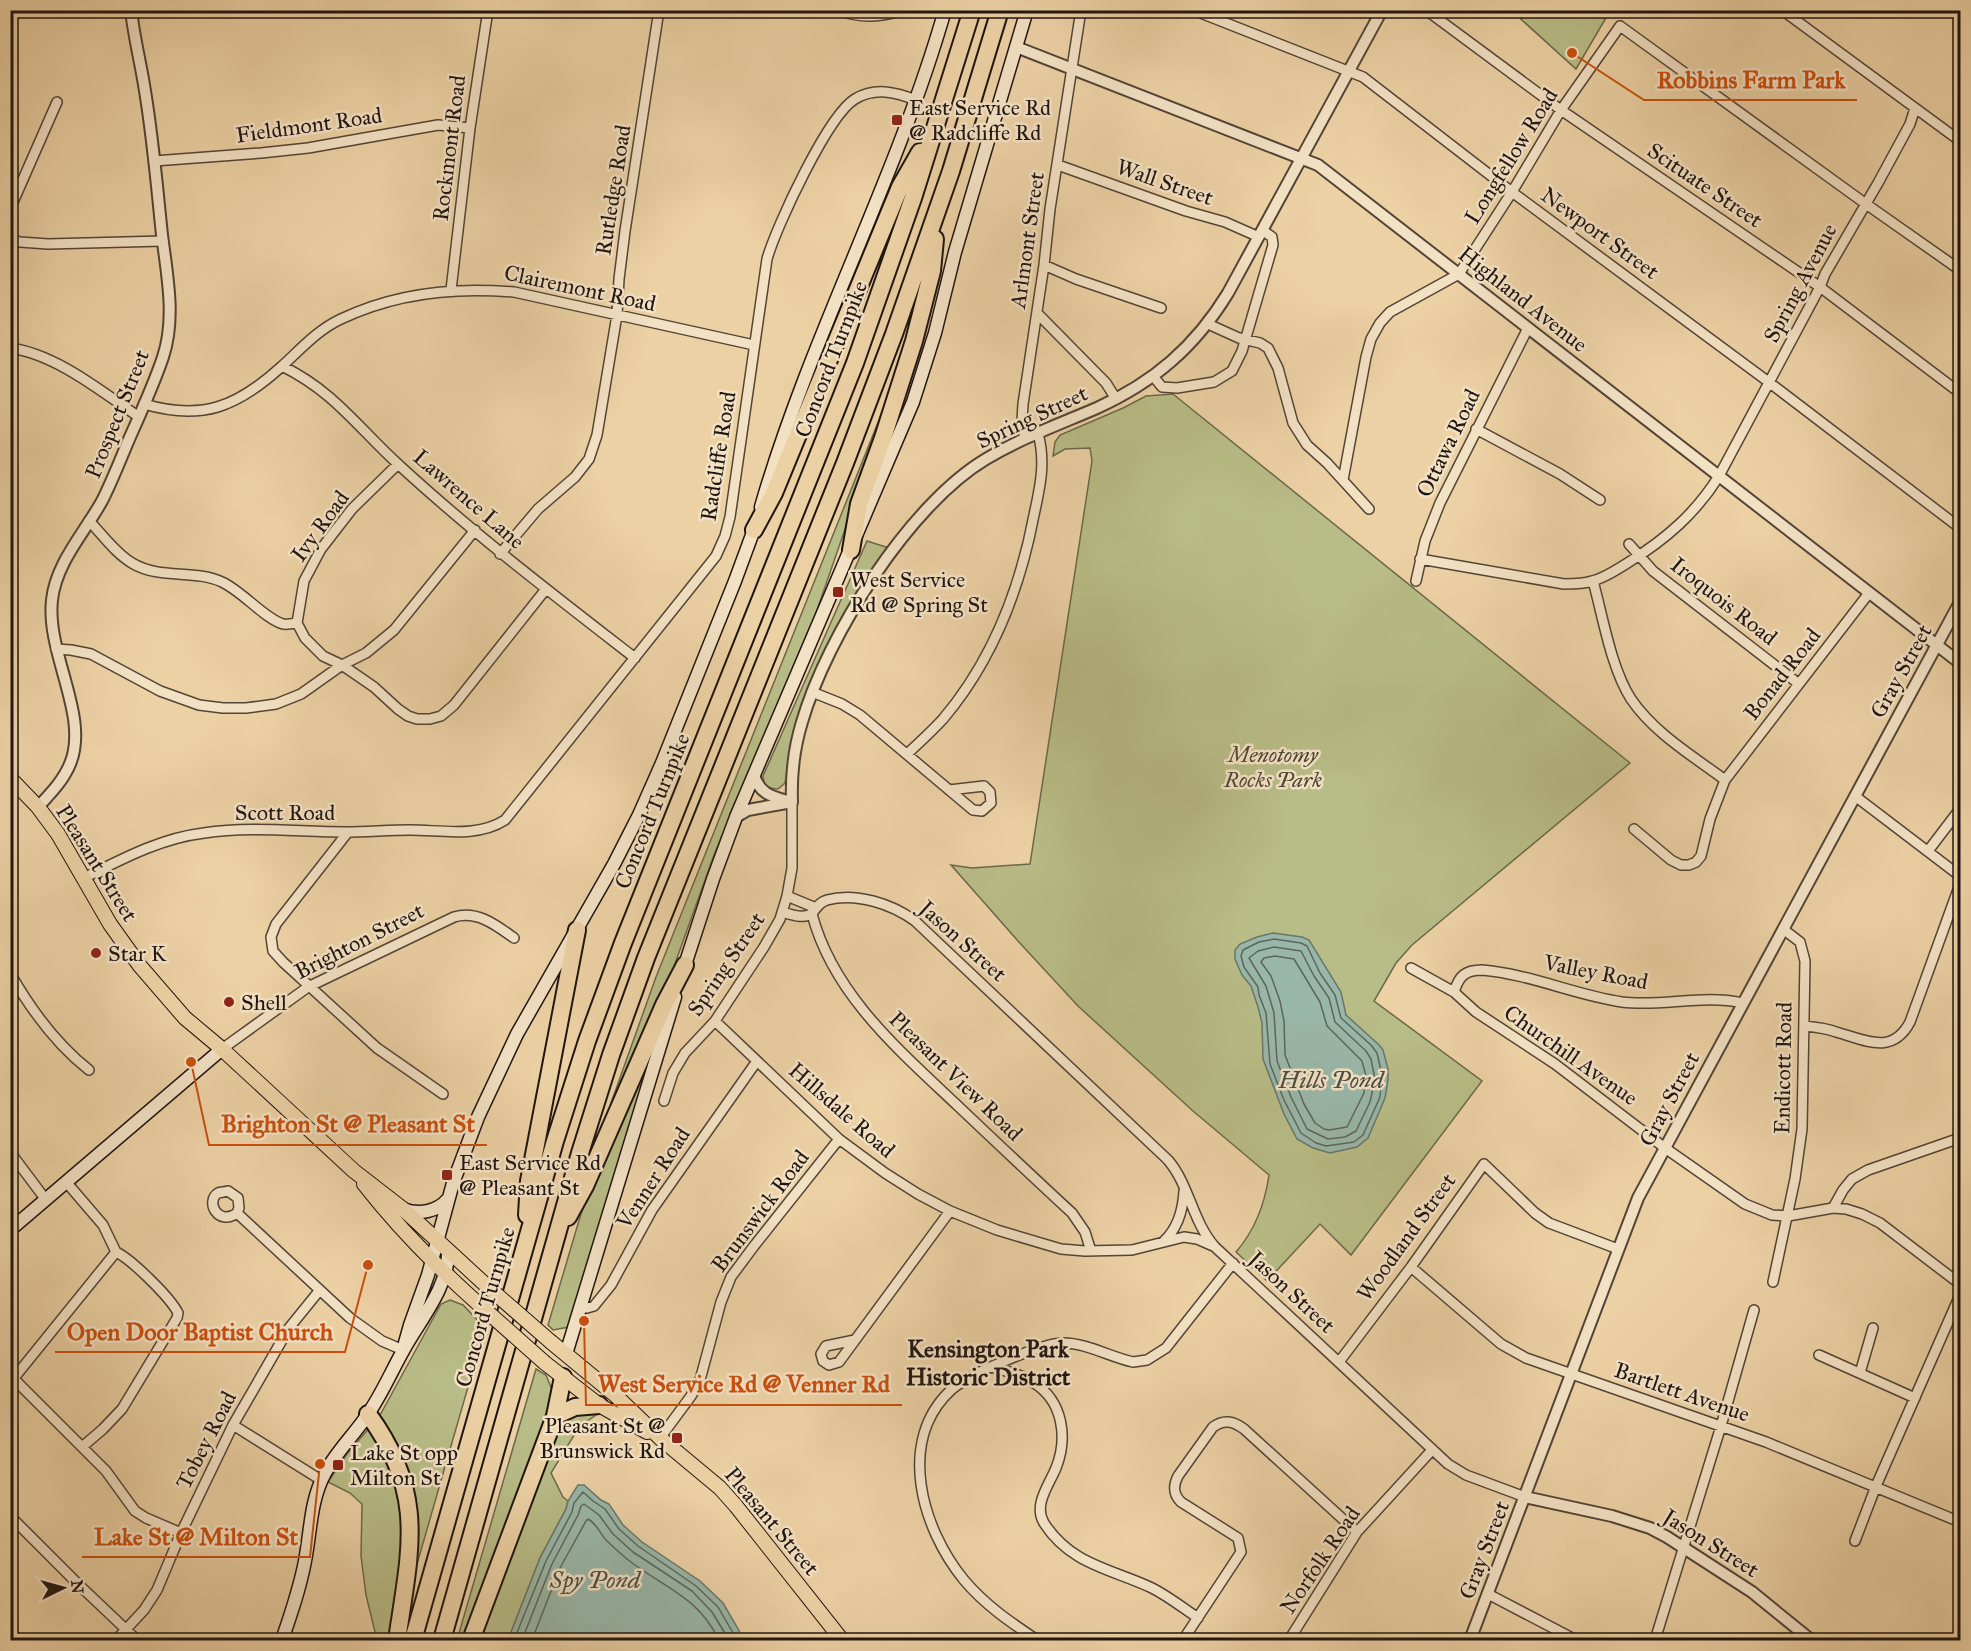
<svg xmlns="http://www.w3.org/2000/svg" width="1971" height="1651" font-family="'IM FELL Great Primer',serif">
<rect width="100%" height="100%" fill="#ecd1a4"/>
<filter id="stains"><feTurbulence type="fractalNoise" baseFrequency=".00333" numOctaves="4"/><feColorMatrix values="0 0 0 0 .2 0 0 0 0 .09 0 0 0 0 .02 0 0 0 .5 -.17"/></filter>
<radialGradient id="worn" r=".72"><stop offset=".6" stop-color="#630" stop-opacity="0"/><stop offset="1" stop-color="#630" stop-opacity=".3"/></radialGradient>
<path fill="#b8bc86" stroke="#6c684c" stroke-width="1.5" d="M1512,11H1610L1576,69Z
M1173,394L1630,763L1412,945L1396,963L1374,1001L1482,1081L1351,1255L1320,1224L1267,1281L1236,1252C1255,1230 1265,1203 1269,1175L1193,1111L1078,1006L1018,941L951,865L972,868L1030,864L1092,461L1090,448L1065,449L1053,456L1055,442L1060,435L1123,408L1146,396Z
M889,395L860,486L816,613L714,855L663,997L613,1105L611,1103L656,977Z
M867,541L889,548L834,634L819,663L796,723L785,783L778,789C768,788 764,787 763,776Z
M656,1039L569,1327L553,1330L548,1325L583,1207Z
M450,1300L463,1305L485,1328L413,1578L415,1553L379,1417L441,1304Z
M536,1369L546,1375L555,1397L466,1640H457Z
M590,1413L596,1415L579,1427L551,1473L563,1497L568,1501L566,1509L540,1558L508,1640H477L557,1428L565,1417Z
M370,1427L389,1454L406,1522L393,1640H377L366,1595L361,1556L362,1504L350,1493L328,1482L347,1454Z"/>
<path fill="#99b7a9" stroke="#69766c" stroke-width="1.5" d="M1273,933L1302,937L1309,940L1341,992L1346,1015L1379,1045L1383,1050L1388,1069V1080L1385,1098L1368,1138L1357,1147L1330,1153L1313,1148L1297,1139L1284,1114L1263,1059L1262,1023L1258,1007L1251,986L1242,975L1235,959V950L1240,944L1257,937Z
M578,1485H584L601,1500L609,1504L623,1525L642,1542L700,1581L723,1603L737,1627L744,1640H508L540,1558L566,1509L568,1501Z"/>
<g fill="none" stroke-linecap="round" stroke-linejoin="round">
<path stroke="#5c665d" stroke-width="1.5" d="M1274,939L1301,943L1307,946L1320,973L1335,995L1341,1018L1371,1045L1377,1053L1382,1075L1380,1097L1363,1135L1354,1142L1326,1146L1316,1143L1301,1133L1284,1100L1270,1064L1266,1013L1259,995L1258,987L1244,967L1241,956L1243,950L1259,942Z
M1274,947L1301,951L1314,976L1329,998L1335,1022L1366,1051L1371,1059L1375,1079L1370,1102L1356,1131L1345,1137L1328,1139L1307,1129L1291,1097L1277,1061L1274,1013L1266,986L1249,958L1258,951Z
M1275,956L1294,959L1320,1002L1327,1026L1362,1061L1366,1076L1364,1093L1347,1127L1329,1130L1324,1129L1315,1123L1304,1104L1285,1055L1284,1021L1280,1001L1271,976L1261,962L1264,958Z
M514,1640L546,1561L572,1512L574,1503L583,1492L593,1501L605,1509L619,1529L638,1546L696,1586L718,1607L737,1640
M522,1640L552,1564L578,1515L581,1506L584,1504L599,1515L613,1534L633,1552L692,1591L712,1612L729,1640
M532,1640L560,1568L586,1521L588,1519C596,1523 600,1533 606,1540C612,1546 620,1553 627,1559C662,1587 697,1595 719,1640"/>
<g stroke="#534436" stroke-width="12">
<path id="minor" d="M838,10C861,19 881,17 905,10
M1193,10L1363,77L1512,192L1770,383L1960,528
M1426,10L1561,110L1820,287L1960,393
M1782,10L1960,141
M1960,35V34
M154,161L261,153L308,148L438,125L470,128
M1058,165L1186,211L1225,222L1259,237
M10,209L57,102
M10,239L20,242L48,244L163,241
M1044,265L1076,279L1161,308
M451,290L470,128L488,10
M1037,313L1106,383L1116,399
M1208,324L1239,338L1260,343L1268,348L1278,368L1293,423L1307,445L1327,463L1369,509
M10,348C56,354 102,392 139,417
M282,366C335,392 358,428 399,465C474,534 555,596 635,658
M1153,376L1162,387L1177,388L1214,382L1232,371L1242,351L1273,245L1272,237L1262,230
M144,404C202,421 237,407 281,367C299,351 317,330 341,319C395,293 455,287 514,292L754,345
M1476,429L1560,474L1600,500
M1025,439L1022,421L1023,404L1044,265L1050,209L1081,10
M1343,480L1366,357L1371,339L1380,323L1390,312L1459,274L1512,192L1561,110L1620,26L1866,204L1960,270
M89,521C103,535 115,553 132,563C160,580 194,569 222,582C242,591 265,619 283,624C287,625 293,623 297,623L305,638L323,656L342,665L374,687L398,709L408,716L417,719H430L441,716L454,705L546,589
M1629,544L1653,571L1799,684
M500,554L538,509L575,477L589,459L597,435L617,315L619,279L625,231L659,10
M1420,559L1564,584C1574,584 1583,584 1592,581C1605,578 1618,569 1629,562C1666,539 1696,513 1719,476L1820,287L1825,274L1878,183L1910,124L1915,108
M1416,581L1425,541L1440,503L1528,328
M1593,581C1603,617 1611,668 1631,699C1654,733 1693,756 1725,780
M297,623L304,581L321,549L352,509L398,464
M56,649L71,650L91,654L160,691L199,705L223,708H246L276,704L301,694L342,665L366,653L394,630L475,530
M812,692L842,704L860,715L973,810L982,811L991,803L990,792L984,786L949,790
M907,754C919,743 932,731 943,719C992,661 1020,589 1034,515C1040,488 1046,461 1038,434
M1855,796L1960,876
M1634,829L1671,860L1681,865H1689L1696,862L1701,856L1710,819L1725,780L1869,593
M348,832L276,924L271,937L273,951L283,962L377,1048L443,1094
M1928,851L1960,809
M84,878C122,859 161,838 204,833C251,826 299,832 346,832C367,832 389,830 410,830C441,830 477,838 505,820L716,556L725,536L730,517L767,259C776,227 828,115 855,99C875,87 895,92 916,100
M787,896L816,908
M782,912C792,915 806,920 813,912C818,906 820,902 827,900C856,892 892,904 915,921L1168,1160C1190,1186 1192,1221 1215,1247L1448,1464L1466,1475L1525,1497
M812,914C833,995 901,1052 959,1107C997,1143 1034,1178 1072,1213L1085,1232L1091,1251
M1411,968L1454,992L1476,1012L1555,1064L1665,1148L1745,1204L1772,1215L1788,1216L1833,1208L1846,1209L1862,1214L1880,1223L1960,1284
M10,973C31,1010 56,1044 89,1070
M1454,992C1459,976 1465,970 1482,970C1530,974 1575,995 1622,1002C1662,1007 1703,994 1743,1003
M715,1021L839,1139L885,1173L918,1194L950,1211L997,1230L1061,1249L1085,1251L1132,1250L1184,1237L1197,1239L1213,1246
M1804,1026C1815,1027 1826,1028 1836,1032C1865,1040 1892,1056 1910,1022L1960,884
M222,1049L308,987L454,917C477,910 496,925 514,938
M664,1101L673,1073L685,1053L715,1021L764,947L780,919L787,896L792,868V802
M10,1152L46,1200
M67,1183L103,1225L116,1252C131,1259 170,1297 178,1313L177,1318L122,1409L103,1429L82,1447
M1833,1208L1843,1190L1852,1179L1868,1170L1960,1138
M237,1213C218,1227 205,1201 218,1193C221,1192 225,1192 228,1191L238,1198L239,1208L237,1213L350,1318L382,1341L403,1350
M1164,1241C1178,1228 1183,1209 1184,1191
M1411,1267L1501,1344L1526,1358L1766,1442L1960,1522
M1773,1282L1795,1179L1802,1129L1805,961L1800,942L1783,929
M579,1308H587L594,1306L611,1285L652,1210L757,1061
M855,1340L826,1346L821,1354L823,1361L829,1365L839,1362L950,1211
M1819,1355L1915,1398
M1339,1362L1411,1267L1484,1164L1535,1213L1549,1223L1618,1249
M991,1367C1005,1371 1021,1374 1034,1383C1063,1401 1068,1438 1056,1468C1049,1485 1033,1505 1044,1523C1071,1565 1112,1569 1152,1588C1168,1596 1183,1608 1198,1618
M1860,1373L1873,1328
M10,1375L106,1471L135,1511L146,1518L181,1533
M14,1378L116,1252
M233,1425L321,1480
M660,1438L691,1396L700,1380L721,1302L731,1277L754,1246L839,1139
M10,1516L78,1584L137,1640
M1855,1541L1876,1486L1960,1295
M1488,1594L1576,1640
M116,1640L144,1610L157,1590L181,1533L233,1425L289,1328L319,1291
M1037,1640C1010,1622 985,1605 964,1580C922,1529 896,1441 951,1390C961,1381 974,1375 986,1369C1004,1361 1045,1343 1063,1343C1087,1343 1110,1357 1133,1362L1147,1360L1166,1348L1233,1263
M1183,1640L1241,1552L1238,1538L1181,1502C1173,1494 1173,1486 1178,1476L1213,1427C1224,1419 1233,1421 1244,1429L1357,1532
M1289,1640L1357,1532L1432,1450
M1655,1640L1721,1426L1754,1310"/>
</g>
<g stroke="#534436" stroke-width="14">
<path id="tertiary" d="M1016,47L1318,165L1960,663
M754,774C758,793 772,797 788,801
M792,802C791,775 794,748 802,722C827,636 909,505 986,459C1021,438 1060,424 1097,408C1154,382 1195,347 1228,293L1382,10
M38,807C50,794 63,781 70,764C90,716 46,654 52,600C56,562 86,531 103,499C113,479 121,458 130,437C142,410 154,384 163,357C176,318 167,275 162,235C157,187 153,139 145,91C141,64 134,38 131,10
M736,817L748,810L792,802
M1525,1497L1612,1516L1650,1528L1667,1537L1752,1592L1811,1640
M1470,1640L1638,1198L1960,602"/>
</g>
<g stroke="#201511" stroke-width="15">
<path id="secondary" d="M761,507C810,337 896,181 945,10
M683,971L713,879L736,817L913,402L935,333L955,252L1027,10
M403,1209C419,1215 437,1212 448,1199
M10,1230L222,1049
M403,1350L410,1325L428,1275L453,1183L478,1117L517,1034L614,864L639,815L662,763L735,581L756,524
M566,1354L675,997
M282,1640C291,1614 300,1588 305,1561C311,1530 310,1501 325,1473C336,1452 353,1436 366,1417C381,1396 391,1372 404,1349C420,1320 450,1285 448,1250"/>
</g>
<g stroke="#201511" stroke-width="16">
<path id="primary" d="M10,778L38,807L58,834L110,924L140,966L185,1018L222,1049L354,1171L403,1209L489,1288
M364,1184C400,1230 440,1270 483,1308
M551,1342L614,1394L660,1438L720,1488L736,1506L842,1640
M545,1363L599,1405L647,1432"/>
</g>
<g stroke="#201511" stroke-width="20">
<path id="motorway" d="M754,530L774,493L900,187L920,152
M851,550L859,504L883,438L914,341L932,271L935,239
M527,1215L529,1181L577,930
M568,1217L585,1186L664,1005L685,965
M368,1414C427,1494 410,1550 397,1640
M555,1416L575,1407L599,1405
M413,1640L555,1141L587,1041L623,943L855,363L913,198L972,10
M442,1640L580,1153L611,1055L646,958L845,463L894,334L951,171L1000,10
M471,1640L555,1416L563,1377"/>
</g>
<use href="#minor" stroke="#f3e1c4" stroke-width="9"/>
<use href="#tertiary" stroke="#f3e1c4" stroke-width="10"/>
<use href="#secondary" stroke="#f3e1c4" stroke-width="12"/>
<use href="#primary" stroke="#ecd1a4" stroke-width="14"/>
<use href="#motorway" stroke="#ecd1a4" stroke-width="16"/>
<g stroke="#201511" stroke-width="16" stroke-linecap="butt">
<path id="primary-bridge" d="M489,1288L551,1342
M483,1308L545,1363"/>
</g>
<use href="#primary-bridge" stroke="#ecd1a4" stroke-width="14"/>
</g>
<g fill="#8f2418" stroke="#f3e1c4" stroke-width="2">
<rect x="891" y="114" width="12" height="12" rx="3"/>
<rect x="832" y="586" width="12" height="12" rx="3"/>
<circle cx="96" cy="953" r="6"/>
<circle cx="229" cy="1002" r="6"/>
<rect x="441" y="1169" width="12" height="12" rx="3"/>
<rect x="671" y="1432" width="12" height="12" rx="3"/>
<rect x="332" y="1459" width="12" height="12" rx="3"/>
</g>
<g text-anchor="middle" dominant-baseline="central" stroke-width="5" stroke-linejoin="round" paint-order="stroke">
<g font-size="22" fill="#201511" stroke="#f3e1c4" text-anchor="start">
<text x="909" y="107">East Service Rd<tspan x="909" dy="25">@ Radcliffe Rd</tspan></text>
<text x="850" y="579">West Service<tspan x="850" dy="25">Rd @ Spring St</tspan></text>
<text x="108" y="953">Star K</text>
<text x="241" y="1002">Shell</text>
<text x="459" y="1162">East Service Rd<tspan x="459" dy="25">@ Pleasant St</tspan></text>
<text x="665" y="1425" text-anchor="end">Pleasant St @<tspan x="665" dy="25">Brunswick Rd</tspan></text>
<text x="350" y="1452">Lake St opp<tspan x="350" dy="25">Milton St</tspan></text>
</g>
<g font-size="22" fill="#201511" stroke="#f3e1c4">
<text transform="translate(309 125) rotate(-8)">Fieldmont Road</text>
<text transform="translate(449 148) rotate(-83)">Rockmont Road</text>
<text transform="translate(1511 156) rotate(-58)">Longfellow Road</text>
<text transform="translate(1165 182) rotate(19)">Wall Street</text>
<text transform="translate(1705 185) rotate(34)">Scituate Street</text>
<text transform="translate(613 190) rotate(-81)">Rutledge Road</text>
<text transform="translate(1600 233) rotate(36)">Newport Street</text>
<text transform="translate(1027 240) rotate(-82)">Arlmont Street</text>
<text transform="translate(1800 283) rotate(-62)">Spring Avenue</text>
<text transform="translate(580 288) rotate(12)">Clairemont Road</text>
<text transform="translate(1523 299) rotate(38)">Highland Avenue</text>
<text transform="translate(831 359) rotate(-69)">Concord Turnpike</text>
<text transform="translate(117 414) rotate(-68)">Prospect Street</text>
<text transform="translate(1032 417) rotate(-25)">Spring Street</text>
<text transform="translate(1448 443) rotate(-64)">Ottawa Road</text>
<text transform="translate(718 456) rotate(-81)">Radcliffe Road</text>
<text transform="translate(469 499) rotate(41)">Lawrence Lane</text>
<text transform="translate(320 526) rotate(-54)">Ivy Road</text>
<text transform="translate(1724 601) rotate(38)">Iroquois Road</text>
<text transform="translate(1901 671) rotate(-61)">Gray Street</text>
<text transform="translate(1782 674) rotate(-52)">Bonad Road</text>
<text transform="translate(652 811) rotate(-68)">Concord Turnpike</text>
<text x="285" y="812">Scott Road</text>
<text transform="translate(97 863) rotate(58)">Pleasant Street</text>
<text transform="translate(359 941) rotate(-27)">Brighton Street</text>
<text transform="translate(963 941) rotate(42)">Jason Street</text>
<text transform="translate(726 964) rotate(-56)">Spring Street</text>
<text transform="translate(1596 972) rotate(11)">Valley Road</text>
<text transform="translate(1571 1055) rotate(35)">Churchill Avenue</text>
<text transform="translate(1783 1068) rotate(-89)">Endicott Road</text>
<text transform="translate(956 1076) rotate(44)">Pleasant View Road</text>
<text transform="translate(1669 1099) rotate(-62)">Gray Street</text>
<text transform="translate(842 1110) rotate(41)">Hillsdale Road</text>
<text transform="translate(653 1178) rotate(-57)">Venner Road</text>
<text transform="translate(760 1211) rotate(-53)">Brunswick Road</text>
<text transform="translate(1406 1237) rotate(-54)">Woodland Street</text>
<text transform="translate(1292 1292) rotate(43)">Jason Street</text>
<text transform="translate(485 1307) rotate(-74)">Concord Turnpike</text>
<text transform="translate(1682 1392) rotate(19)">Bartlett Avenue</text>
<text transform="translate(206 1440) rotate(-63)">Tobey Road</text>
<text transform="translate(772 1521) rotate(50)">Pleasant Street</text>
<text transform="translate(1711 1543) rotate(32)">Jason Street</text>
<text transform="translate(1484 1550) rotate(-69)">Gray Street</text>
<text transform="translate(1320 1560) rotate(-56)">Norfolk Road</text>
</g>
<g font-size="22" font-style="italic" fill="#4e4734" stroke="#f3e1c4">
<text x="1273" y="754">Menotomy<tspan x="1273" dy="25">Rocks Park</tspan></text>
</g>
<g font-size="24" font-style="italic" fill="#4a4e46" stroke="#f3e1c4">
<text x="1331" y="1080">Hills Pond</text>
<text x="595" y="1580">Spy Pond</text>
</g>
<g font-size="24" font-weight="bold" fill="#201511" stroke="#f3e1c4">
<text x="988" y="1349">Kensington Park<tspan x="988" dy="28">Historic District</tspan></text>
</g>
</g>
<path fill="none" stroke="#ca4f0d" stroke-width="2" d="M1572 53L1644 100H1857M191 1062L209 1145H487M368 1265L345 1352H55M584 1321L586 1405H902M320 1464L310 1557H82"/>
<g fill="#ca4f0d" stroke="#f3e1c4" stroke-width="2">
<circle cx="1572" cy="53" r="6"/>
<circle cx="191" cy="1062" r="6"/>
<circle cx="368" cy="1265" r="6"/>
<circle cx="584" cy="1321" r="6"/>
<circle cx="320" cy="1464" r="6"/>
</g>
<g font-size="24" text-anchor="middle" font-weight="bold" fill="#ca4f0d" stroke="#f3e1c4" stroke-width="5" stroke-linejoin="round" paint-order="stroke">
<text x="1751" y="88">Robbins Farm Park</text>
<text x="348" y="1132">Brighton St @ Pleasant St</text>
<text x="200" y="1340">Open Door Baptist Church</text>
<text x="744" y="1392">West Service Rd @ Venner Rd</text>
<text x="196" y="1545">Lake St @ Milton St</text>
</g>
<rect width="1971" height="1651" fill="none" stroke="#ecd1a4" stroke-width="36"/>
<rect x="12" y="12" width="1947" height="1627" fill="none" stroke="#201511" stroke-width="3"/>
<rect x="18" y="18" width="1935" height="1615" fill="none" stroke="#201511" stroke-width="1.5"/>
<g transform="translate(63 1588) rotate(85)" stroke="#f3e1c4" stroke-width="4.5" paint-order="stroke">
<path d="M0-4.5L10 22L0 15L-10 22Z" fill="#201511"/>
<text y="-9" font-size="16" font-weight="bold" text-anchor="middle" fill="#201511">N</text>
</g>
<rect width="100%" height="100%" filter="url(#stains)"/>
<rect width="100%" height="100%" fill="url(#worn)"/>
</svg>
